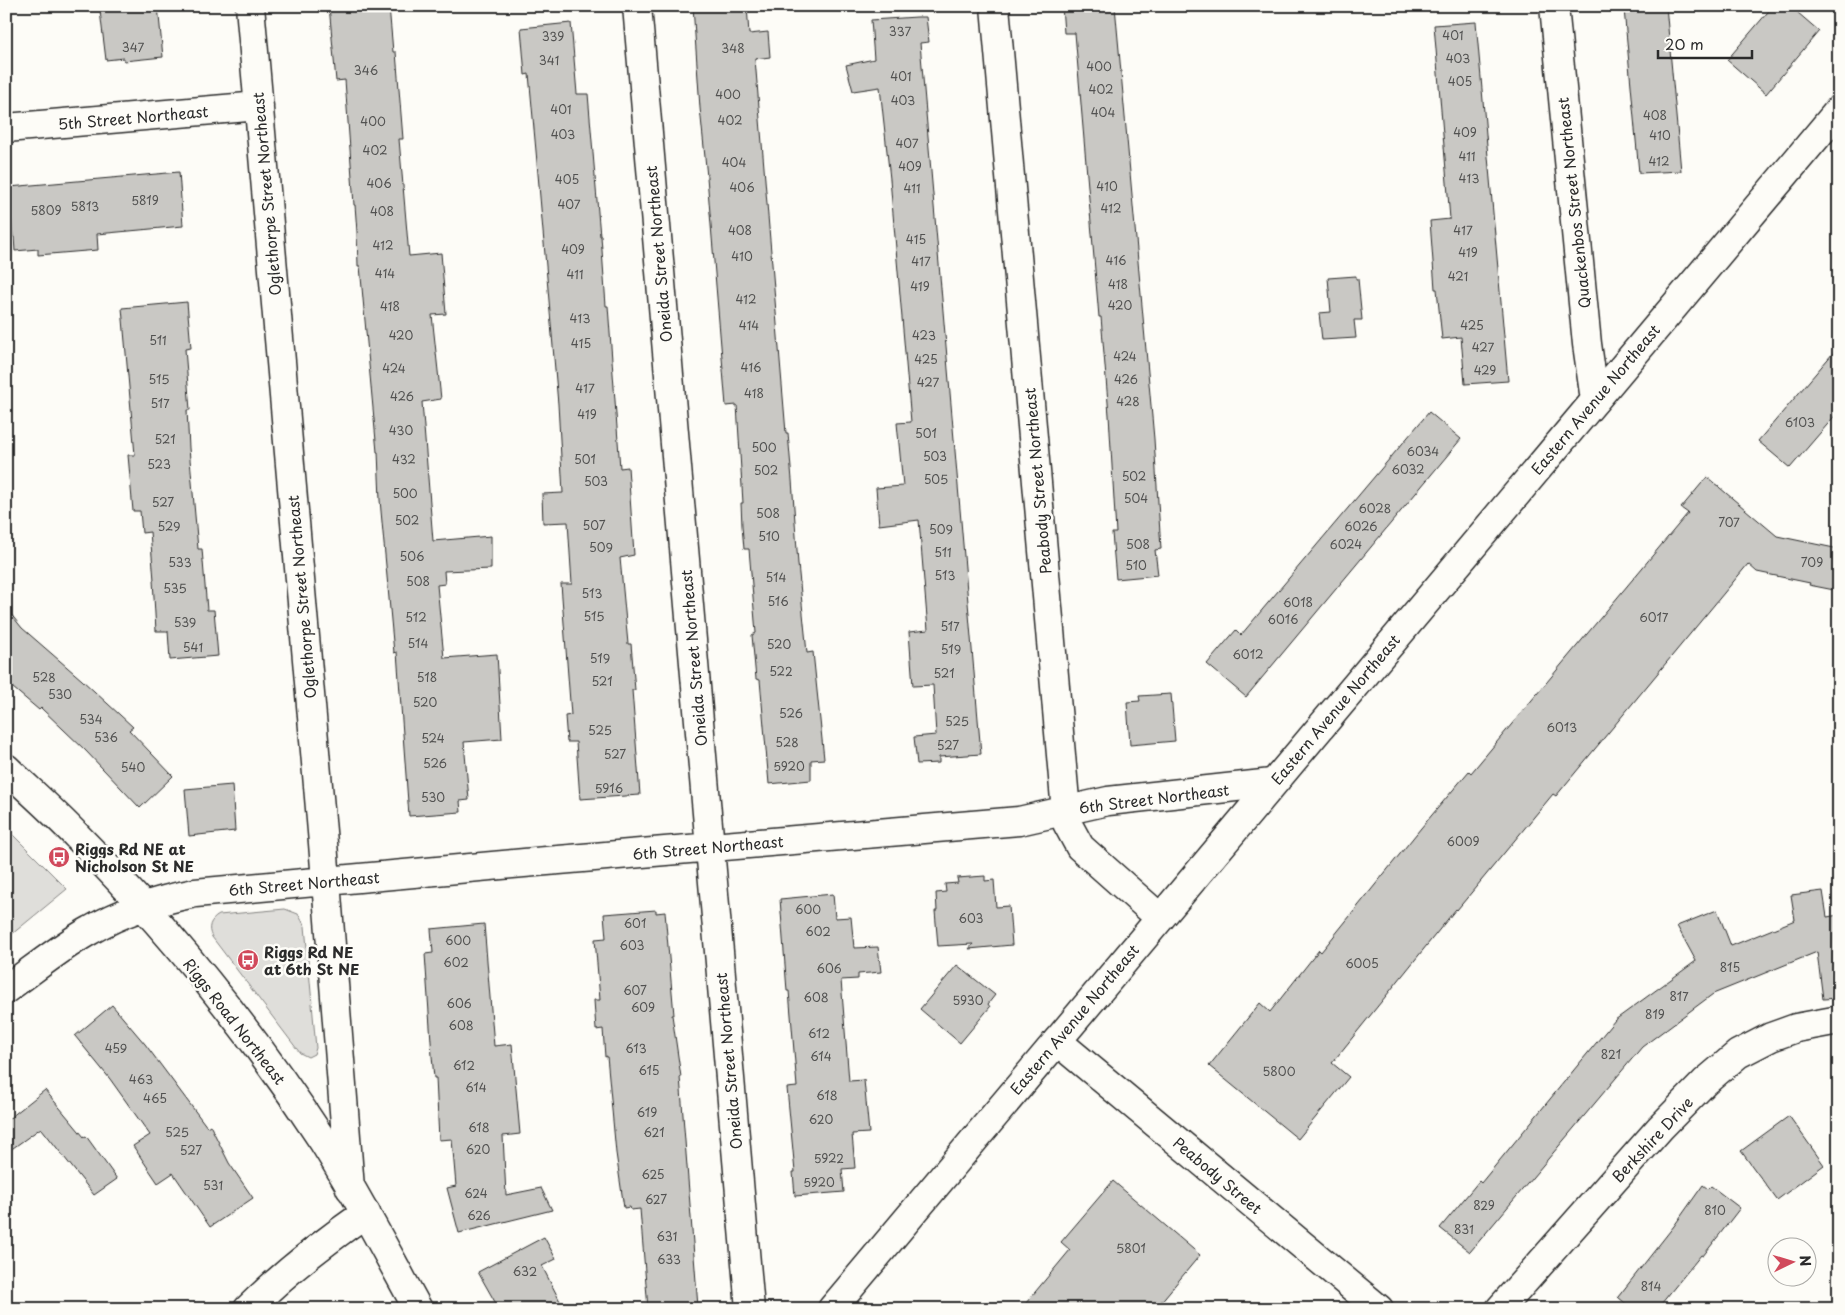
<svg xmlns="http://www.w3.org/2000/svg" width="1845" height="1315" font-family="'Playpen Sans',sans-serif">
<rect width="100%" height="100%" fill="#fdfcf7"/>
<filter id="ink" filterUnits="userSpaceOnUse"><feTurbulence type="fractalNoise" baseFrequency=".02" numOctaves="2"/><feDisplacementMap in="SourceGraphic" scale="10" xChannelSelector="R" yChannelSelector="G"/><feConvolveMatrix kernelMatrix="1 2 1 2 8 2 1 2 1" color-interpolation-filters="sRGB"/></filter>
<g filter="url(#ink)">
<path fill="#dfdeda" stroke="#858482" d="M6,828L67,889L6,939Z
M285,909L298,914L305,926L316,1048L314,1054L308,1057L300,1053L212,937C207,928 210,920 219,915Z"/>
<path fill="#c9c8c4" stroke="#2b2b2b" d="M158,6L163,57L124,61V58L106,60L100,11Z
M329,6H389L393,52H396L403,139H399L409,256L441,253L446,314L432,315L441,399L422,402L433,541L491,536V569L444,571L445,584L437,585L444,658L497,654L502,739L464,742L469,800L460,801L461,812L409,816L397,652L394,653L380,500L378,452H377L360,266H358L357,232L355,205H354L345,80L336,81Z
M693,6H747L749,34L768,32L770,57L755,59L786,433H788L792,480L798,564L807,653L813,652L824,759L811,760V780L769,784L760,680L756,679L752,635L756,633L749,549H744L742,526L741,503H743L737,405L726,406L707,177L700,108Z
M1062,6H1115L1154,439L1161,549L1155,550L1158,575L1116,579L1112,533H1116L1109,415L1101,317H1099L1075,33H1064Z
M1654,6H1666L1681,171L1639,173L1624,9Z
M1773,6H1790L1819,31L1766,94L1727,60Z
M917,17H926L929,42L920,43L981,754L939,757V763L917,764L914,737L936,735L933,685L913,686L909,632L928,630L919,520L879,525L876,488L903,486L897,423L911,422L890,179L880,87L853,91L846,65L874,59L871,20Z
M1476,22L1508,381L1465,384L1461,337L1442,339L1437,289H1435L1430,221L1450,219L1434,25Z
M571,23L577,94H588L600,236H601L606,306H608L620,468L628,467L634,555L620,558L628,644H631L635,690H632L640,795L580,799L576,742H567L565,716L571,715L561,584H572L568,522L543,523L542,494L563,493L558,404L536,151L529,74L525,75L521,28Z
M179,172L183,226L97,234L98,250L38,255V249L15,251L14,237H13L9,187Z
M1356,276V279H1358L1362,320H1354L1356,338L1322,340L1319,313L1331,312L1328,278Z
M187,302L191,348L185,349L190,410H187L189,448L198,549H202L207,610H214L218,656L170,660L168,631H156L153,580H154L150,532L142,533L140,511H133L128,455H135L122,308Z
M1839,346V411L1790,468L1758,441Z
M1429,412L1461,439L1246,697L1207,664L1236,630L1241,635Z
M1707,477L1777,536L1839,549V591L1809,585L1810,583L1757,572L1748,564L1556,796L1553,794L1457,910L1456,909L1332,1063L1349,1077L1298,1139L1209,1066L1260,1003L1270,1012L1319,950L1321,952L1421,828L1469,771L1471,773L1688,513L1681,508Z
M6,608L22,628L82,680L133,727L129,730L173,776L140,808L85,750L41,708L39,710L6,682Z
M1171,694L1175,741L1130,745L1127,702L1140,701L1139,696Z
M232,785L235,831L189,836L185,789Z
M985,876V881L994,880L996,907L1009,906L1012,945L969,949L973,944L938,946L935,911H937L936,893L946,892L945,884L958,883L957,878Z
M1823,891L1827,917L1839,915V998L1823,999L1817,952L1713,994L1642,1047L1470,1252L1440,1228L1479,1181L1481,1183L1615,1020L1696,961L1677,926L1717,910L1731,946L1795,920L1791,895Z
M833,894L835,918L851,917L854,948L878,947L881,972L858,974V979L841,980L849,1081L864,1080L869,1133L852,1134L855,1168L842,1169L844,1192L795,1196L793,1172H795L787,1088L797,1087L789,991H787L780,899Z
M656,910V913L665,912L674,1015H672L681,1077H680L698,1307H696V1309H648L640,1209L631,1210L630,1207L624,1208L616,1153L607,1056L605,1057L603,1029L596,1030L594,1000H600L595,939L606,938L604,914Z
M484,924L494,1046L512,1044L520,1134L503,1136L506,1195L541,1188L552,1210L459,1233L447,1188L456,1186L452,1139L439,1140L436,1078H434L432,1056L425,954L433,953L431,929Z
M957,965L995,995L988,1004L990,1007L960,1043L920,1009Z
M112,1005L145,1044L207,1127L210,1125L229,1163L253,1198L210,1227L173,1173L158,1183L133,1146L150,1135L110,1079L75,1036Z
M45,1090L84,1137L86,1136L117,1179L94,1195L42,1129L41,1128L6,1153V1121Z
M1789,1116L1824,1165L1777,1200L1741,1151Z
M1113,1181L1200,1255L1155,1309H1021L1070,1250L1061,1242Z
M1703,1185L1708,1189L1711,1186L1740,1208L1703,1256L1701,1255L1657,1309H1632L1618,1297L1674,1226Z
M544,1237L556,1259L542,1266L564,1309H499L478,1272Z"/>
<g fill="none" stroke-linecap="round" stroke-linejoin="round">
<g stroke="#2b2b2b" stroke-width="31">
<path id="street" d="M250,6L323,843L350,1188
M637,6L750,1309
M995,6L1067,823L1080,847L1160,918
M1554,6L1587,344L1595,400
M6,128L259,106
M6,989C33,970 63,945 91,930C123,911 159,900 195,893L535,862L1019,821L1108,801L1272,783
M1057,1041L1379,1309
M248,1309C284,1273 324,1242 366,1213
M1500,1309L1660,1128L1705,1082L1738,1054L1771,1037L1796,1028L1839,1020"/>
</g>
<g stroke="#2b2b2b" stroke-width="31">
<path id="secondary" d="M832,1309L1839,110"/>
</g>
<g stroke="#2b2b2b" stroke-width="31">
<path id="primary" d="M6,768C30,791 54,812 77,836C169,929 252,1032 323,1141C357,1195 387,1253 418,1309"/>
</g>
<use href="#street" stroke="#fdfcf7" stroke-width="28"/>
<use href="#secondary" stroke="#fdfcf7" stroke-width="28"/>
<use href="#primary" stroke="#fdfcf7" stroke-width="28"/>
</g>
</g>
<defs>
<g id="bus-disc" transform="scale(1.125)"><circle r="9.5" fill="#d1495b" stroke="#fdfcf7"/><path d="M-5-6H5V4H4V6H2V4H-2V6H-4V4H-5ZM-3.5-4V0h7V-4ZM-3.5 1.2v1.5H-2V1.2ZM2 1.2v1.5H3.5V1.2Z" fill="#fff"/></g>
</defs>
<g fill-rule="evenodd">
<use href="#bus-disc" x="59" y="857"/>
<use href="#bus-disc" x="248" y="960"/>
</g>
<g text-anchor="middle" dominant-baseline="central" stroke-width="5" stroke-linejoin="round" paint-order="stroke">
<g font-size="12" fill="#525251">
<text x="900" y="31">337</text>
<text x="1453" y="35">401</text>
<text x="553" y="36">339</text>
<text x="133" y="47">347</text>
<text x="733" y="48">348</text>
<text x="1458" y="58">403</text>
<text x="549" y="60">341</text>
<text x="1099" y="66">400</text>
<text x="366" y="70">346</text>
<text x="901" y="76">401</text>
<text x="1460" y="81">405</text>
<text x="1101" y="89">402</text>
<text x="728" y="94">400</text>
<text x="903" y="100">403</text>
<text x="561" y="109">401</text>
<text x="1103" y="112">404</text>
<text x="1655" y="115">408</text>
<text x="730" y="120">402</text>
<text x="373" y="121">400</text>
<text x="1465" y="132">409</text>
<text x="563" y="134">403</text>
<text x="1660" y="135">410</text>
<text x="907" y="143">407</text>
<text x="375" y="150">402</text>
<text x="1467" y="156">411</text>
<text x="1659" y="161">412</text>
<text x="734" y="162">404</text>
<text x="910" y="166">409</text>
<text x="1469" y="178">413</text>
<text x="567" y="179">405</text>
<text x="379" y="183">406</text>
<text x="1107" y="186">410</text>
<text x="742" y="187">406</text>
<text x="912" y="188">411</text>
<text x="145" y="200">5819</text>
<text x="569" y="204">407</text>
<text x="85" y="206">5813</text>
<text x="1111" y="208">412</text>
<text x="46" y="210">5809</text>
<text x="382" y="211">408</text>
<text x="740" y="230">408</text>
<text x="1463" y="230">417</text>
<text x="916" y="239">415</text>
<text x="383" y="245">412</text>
<text x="573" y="249">409</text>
<text x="1468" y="252">419</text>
<text x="742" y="256">410</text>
<text x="1116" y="260">416</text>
<text x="921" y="261">417</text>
<text x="385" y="273">414</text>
<text x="575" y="274">411</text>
<text x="1458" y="276">421</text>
<text x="1118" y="284">418</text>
<text x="920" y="286">419</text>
<text x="746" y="299">412</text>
<text x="1120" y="305">420</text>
<text x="390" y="306">418</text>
<text x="580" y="318">413</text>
<text x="749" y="325">414</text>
<text x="1472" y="325">425</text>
<text x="401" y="335">420</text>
<text x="924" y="335">423</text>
<text x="158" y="340">511</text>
<text x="581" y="343">415</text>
<text x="1483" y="347">427</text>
<text x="1125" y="356">424</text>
<text x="926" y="359">425</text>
<text x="751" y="367">416</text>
<text x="394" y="368">424</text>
<text x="1485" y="370">429</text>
<text x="159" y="379">515</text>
<text x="1126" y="379">426</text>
<text x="928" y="382">427</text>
<text x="585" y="388">417</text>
<text x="754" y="393">418</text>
<text x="402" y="396">426</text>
<text x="1128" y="401">428</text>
<text x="160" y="403">517</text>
<text x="587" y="414">419</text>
<text x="1800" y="422">6103</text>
<text x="401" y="430">430</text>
<text x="926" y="433">501</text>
<text x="165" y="439">521</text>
<text x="764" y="447">500</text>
<text x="1423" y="451">6034</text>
<text x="935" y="456">503</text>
<text x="404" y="459">432</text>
<text x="585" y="459">501</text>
<text x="159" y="464">523</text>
<text x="1408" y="469">6032</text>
<text x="766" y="470">502</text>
<text x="1134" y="476">502</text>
<text x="936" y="479">505</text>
<text x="596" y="481">503</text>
<text x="405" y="493">500</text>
<text x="1136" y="498">504</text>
<text x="163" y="502">527</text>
<text x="1375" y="508">6028</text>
<text x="768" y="513">508</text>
<text x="407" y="520">502</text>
<text x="1729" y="522">707</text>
<text x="594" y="525">507</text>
<text x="169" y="526">529</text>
<text x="1361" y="526">6026</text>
<text x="941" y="529">509</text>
<text x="769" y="536">510</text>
<text x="1138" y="544">508</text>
<text x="1346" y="544">6024</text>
<text x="601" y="547">509</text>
<text x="943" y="552">511</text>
<text x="412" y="556">506</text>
<text x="180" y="562">533</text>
<text x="1812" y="562">709</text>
<text x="1136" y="565">510</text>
<text x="945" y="575">513</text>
<text x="776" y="577">514</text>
<text x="418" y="581">508</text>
<text x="175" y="588">535</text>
<text x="592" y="593">513</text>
<text x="778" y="601">516</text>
<text x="1298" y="602">6018</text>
<text x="594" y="616">515</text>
<text x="416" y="617">512</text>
<text x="1654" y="617">6017</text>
<text x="1283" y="619">6016</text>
<text x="185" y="622">539</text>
<text x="950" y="626">517</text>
<text x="418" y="643">514</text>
<text x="779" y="644">520</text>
<text x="193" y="647">541</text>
<text x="951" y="649">519</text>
<text x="1248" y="654">6012</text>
<text x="600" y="658">519</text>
<text x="781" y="671">522</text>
<text x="944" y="673">521</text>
<text x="44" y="677">528</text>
<text x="427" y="677">518</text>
<text x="602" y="681">521</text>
<text x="60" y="694">530</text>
<text x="425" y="702">520</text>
<text x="791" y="713">526</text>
<text x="91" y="719">534</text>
<text x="957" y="721">525</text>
<text x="1562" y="727">6013</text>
<text x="600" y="730">525</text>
<text x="106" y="737">536</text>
<text x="433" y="738">524</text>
<text x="787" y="742">528</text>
<text x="948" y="745">527</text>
<text x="615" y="754">527</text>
<text x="435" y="763">526</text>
<text x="789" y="766">5920</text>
<text x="133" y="767">540</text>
<text x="609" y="788">5916</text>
<text x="433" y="797">530</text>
<text x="1463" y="841">6009</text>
<text x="808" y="909">600</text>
<text x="971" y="918">603</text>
<text x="635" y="923">601</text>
<text x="818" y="931">602</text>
<text x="458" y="940">600</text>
<text x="632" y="945">603</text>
<text x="456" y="962">602</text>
<text x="1362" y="963">6005</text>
<text x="1730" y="967">815</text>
<text x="829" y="968">606</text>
<text x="635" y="990">607</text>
<text x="1679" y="996">817</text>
<text x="816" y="997">608</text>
<text x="968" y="1000">5930</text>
<text x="459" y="1003">606</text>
<text x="643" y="1007">609</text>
<text x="1655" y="1014">819</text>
<text x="461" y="1025">608</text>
<text x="819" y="1033">612</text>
<text x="116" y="1048">459</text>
<text x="636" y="1048">613</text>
<text x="1611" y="1054">821</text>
<text x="821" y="1056">614</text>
<text x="464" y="1065">612</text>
<text x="649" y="1070">615</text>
<text x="1279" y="1071">5800</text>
<text x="141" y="1079">463</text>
<text x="476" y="1087">614</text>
<text x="827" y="1095">618</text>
<text x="155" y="1098">465</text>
<text x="647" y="1112">619</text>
<text x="821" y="1119">620</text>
<text x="479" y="1127">618</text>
<text x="177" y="1132">525</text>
<text x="654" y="1132">621</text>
<text x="478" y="1149">620</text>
<text x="191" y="1150">527</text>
<text x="829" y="1158">5922</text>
<text x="653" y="1174">625</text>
<text x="819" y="1182">5920</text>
<text x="213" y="1185">531</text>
<text x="476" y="1193">624</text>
<text x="656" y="1199">627</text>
<text x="1484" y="1205">829</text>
<text x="1715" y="1210">810</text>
<text x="479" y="1215">626</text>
<text x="1464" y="1229">831</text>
<text x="667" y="1236">631</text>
<text x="1131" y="1248">5801</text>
<text x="669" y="1259">633</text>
<text x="525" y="1271">632</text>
<text x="1651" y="1286">814</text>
</g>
<g font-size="15" fill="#2b2b2b" stroke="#fdfcf7">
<text transform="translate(133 117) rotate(-5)">5th Street Northeast</text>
<text transform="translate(266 194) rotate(-95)">Oglethorpe Street Northeast</text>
<text transform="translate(1573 203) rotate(-96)">Quackenbos Street Northeast</text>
<text transform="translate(658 254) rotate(-95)">Oneida Street Northeast</text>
<text transform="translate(1595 399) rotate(-50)">Eastern Avenue Northeast</text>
<text transform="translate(1037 481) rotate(-95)">Peabody Street Northeast</text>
<text transform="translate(301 597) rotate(-95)">Oglethorpe Street Northeast</text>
<text transform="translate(693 658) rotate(-95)">Oneida Street Northeast</text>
<text transform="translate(1335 709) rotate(-50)">Eastern Avenue Northeast</text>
<text transform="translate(1154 798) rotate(-7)">6th Street Northeast</text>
<text transform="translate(708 847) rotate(-5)">6th Street Northeast</text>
<text transform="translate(304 883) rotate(-5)">6th Street Northeast</text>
<text transform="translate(1074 1019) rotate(-50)">Eastern Avenue Northeast</text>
<text transform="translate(235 1021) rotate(52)">Riggs Road Northeast</text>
<text transform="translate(728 1061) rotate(-95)">Oneida Street Northeast</text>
<text transform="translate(1652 1139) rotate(-47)">Berkshire Drive</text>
<text transform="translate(1218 1175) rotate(40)">Peabody Street</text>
</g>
<g font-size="15" font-weight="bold" fill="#2b2b2b" stroke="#fdfcf7" text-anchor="start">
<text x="75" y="848">Riggs Rd NE at<tspan x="75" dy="17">Nicholson St NE</tspan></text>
<text x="264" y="951">Riggs Rd NE<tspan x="264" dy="17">at 6th St NE</tspan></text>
</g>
</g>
<rect width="1845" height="1315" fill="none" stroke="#fdfcf7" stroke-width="25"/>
<rect x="12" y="12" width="1820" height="1290" fill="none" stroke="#2b2b2b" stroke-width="2" filter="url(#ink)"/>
<g transform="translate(1792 1262) rotate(85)"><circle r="24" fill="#fdfcf7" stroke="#a9a8a5"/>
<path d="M0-4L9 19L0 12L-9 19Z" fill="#d1495b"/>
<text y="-8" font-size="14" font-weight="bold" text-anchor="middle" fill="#2b2b2b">N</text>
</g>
<path d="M1658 50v8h94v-8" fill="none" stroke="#2b2b2b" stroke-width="2.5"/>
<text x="1665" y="50" font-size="15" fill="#2b2b2b" stroke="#fdfcf7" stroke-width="4" paint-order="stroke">20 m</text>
</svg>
